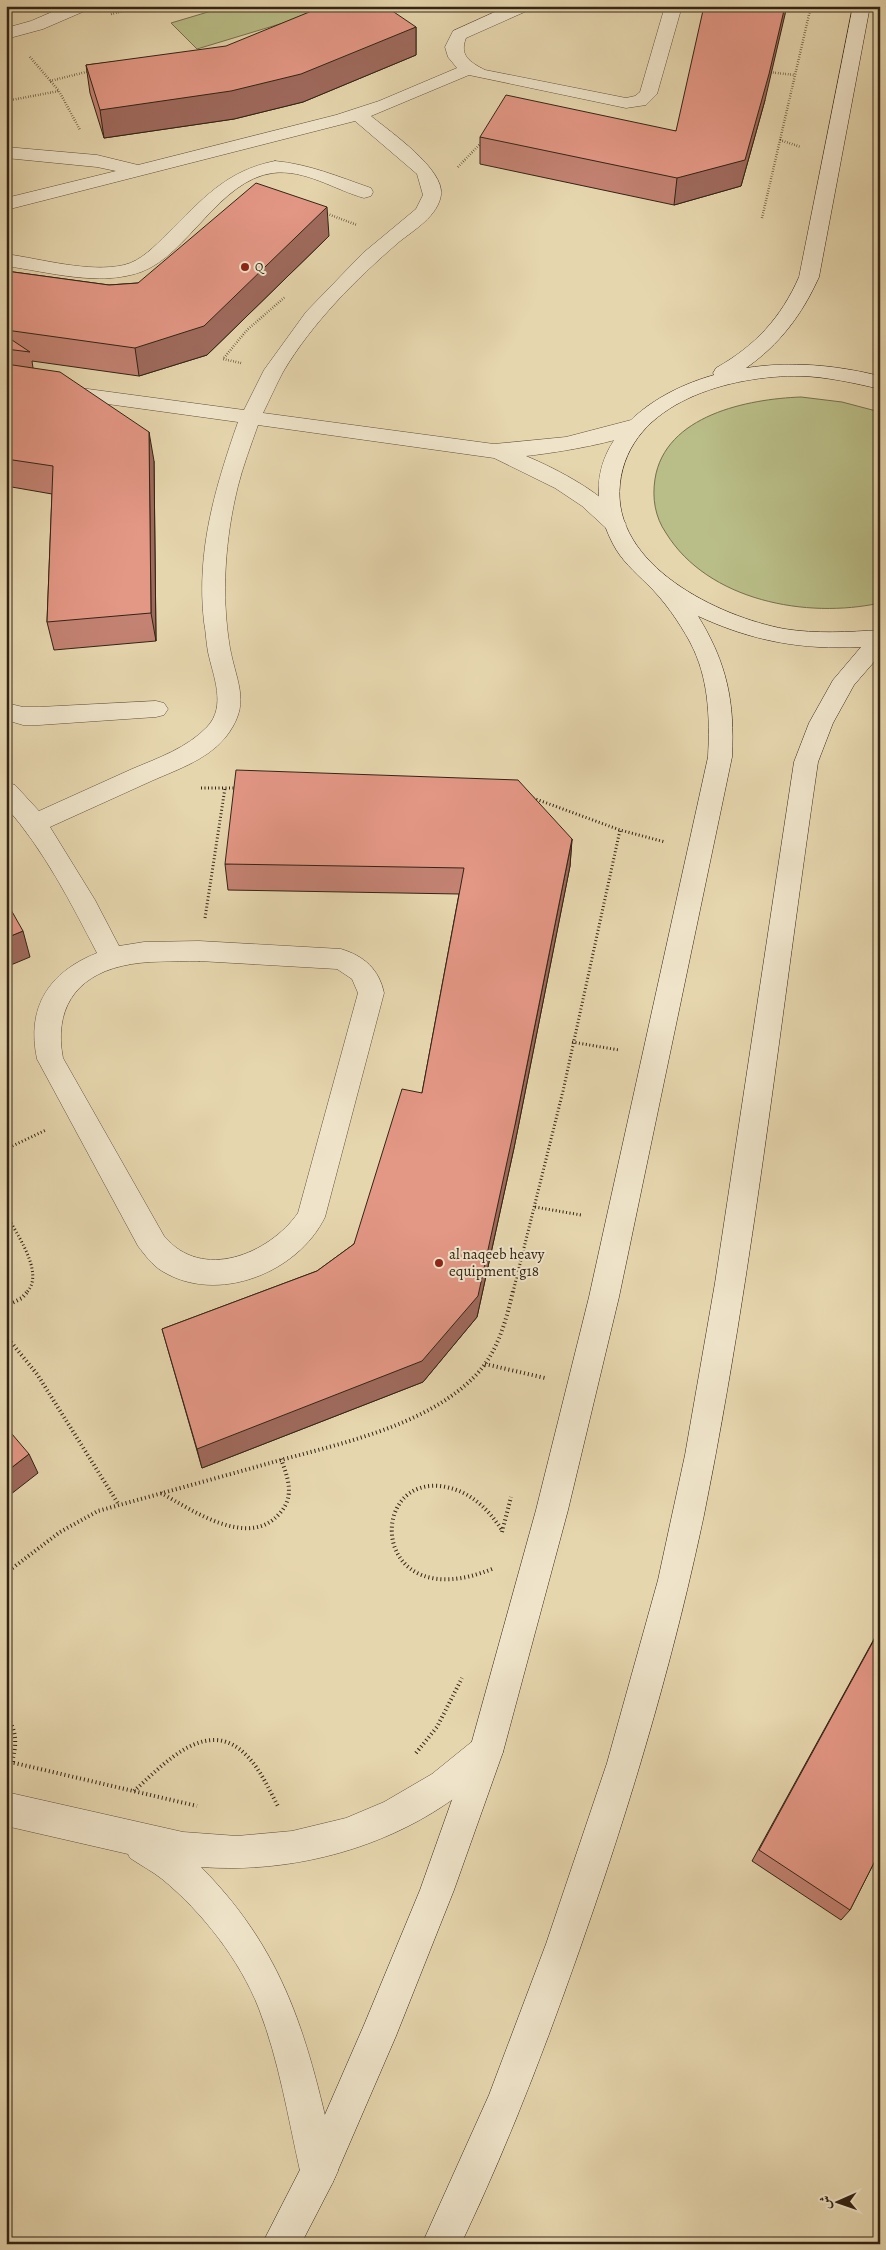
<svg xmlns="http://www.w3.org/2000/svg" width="886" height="2250" font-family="Alegreya,Amiri,serif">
<rect width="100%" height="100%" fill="#e6d6ae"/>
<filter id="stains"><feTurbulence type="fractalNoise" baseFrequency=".004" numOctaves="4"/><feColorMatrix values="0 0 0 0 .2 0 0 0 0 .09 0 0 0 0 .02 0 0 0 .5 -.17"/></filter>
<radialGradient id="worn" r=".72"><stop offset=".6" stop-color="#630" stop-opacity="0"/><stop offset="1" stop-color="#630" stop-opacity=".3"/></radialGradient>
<path fill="#b9bd87" stroke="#76704e" d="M228,6H305L313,14L197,49L171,23Z
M801,397L842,402L880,412V603C807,619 708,601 666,533C655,517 652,498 655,479C665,415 748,399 801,397Z"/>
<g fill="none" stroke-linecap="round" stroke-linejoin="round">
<g stroke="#60503a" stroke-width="1">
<path id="street" d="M66,6H89L87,10L43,29L6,39V28L31,21Z
M508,6H531L529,10L466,38C459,56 470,62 485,70L626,98L635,96L640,92L665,6H682L657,94L646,105L626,108L469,75L371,116C389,131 445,169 441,195C438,216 414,230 399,242C356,279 312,323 283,372C276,385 270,399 263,413L494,444L566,437L635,419L642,421L645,426C636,441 547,454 526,456C557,469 608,495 626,524L623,529L615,531L607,529L582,506L555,488L494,458L258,425C251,445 243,466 238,486C225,539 221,595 230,648C237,685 252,704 225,738C206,761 173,771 147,783C115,798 82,812 50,827L95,900L119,946L144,942L199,941L341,949C364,956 379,969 384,993L325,1217C298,1273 217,1305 162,1271C152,1265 145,1255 138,1246L37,1059C26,1007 49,972 97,953C71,903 44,850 6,807V782L15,785L39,811C70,797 101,783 132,769C158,758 187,748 207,727C227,706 213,676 208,652C206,642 206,632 204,622C196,551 215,488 238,422L6,390V378L244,410L264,370L306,312L363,253L416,209L423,195L417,174L355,121L6,210V198L116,171L97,167L6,158V147L97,155L138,165L336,115L379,101L457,68L448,57L445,47L453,31ZM199,961L337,969L352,979L358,993L298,1213C269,1254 202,1282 164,1236L63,1058C54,1011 74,977 122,966C147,960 173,962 199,961Z
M275,161C309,164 339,177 371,188L373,192L371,196L364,198C335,190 305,169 273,173C219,180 188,255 141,272C99,287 49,272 6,266V254C42,259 89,273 124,265C141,261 155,246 167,234C202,200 225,171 275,161Z
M156,701L164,703L168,709L164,715L156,717L39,725H23L6,720V703L23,707H39Z
M486,1735L498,1740L503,1752C496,1768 482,1776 469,1787C395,1847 294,1874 201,1867C292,1959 310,2050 338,2171L332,2184L319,2190L306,2184L300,2171C288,2117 279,2061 259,2009C240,1960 202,1912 162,1879C152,1871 140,1865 130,1858L128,1854L6,1826V1792L183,1832L237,1836L292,1831L346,1818L384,1802L432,1774L474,1740Z"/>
</g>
<g stroke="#332414" stroke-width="1">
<path id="secondary" d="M853,6H870L819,277C802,315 779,345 746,368C792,361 835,365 880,376V389C854,383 828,377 801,376C732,375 629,401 620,484C611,565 719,617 785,629C816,634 849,632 880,630V655L854,685L833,723L818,762C781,1013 754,1266 704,1515C676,1648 638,1779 594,1908C555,2022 513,2135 461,2244H422L489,2095L546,1944L607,1763L658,1580L685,1455L715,1283L794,762L809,723L833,680L861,647C801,650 752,641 698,616C727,663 735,702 732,757L619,1297L568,1510L503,1752L454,1890L396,2036L332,2184L301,2244H262L306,2158L364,2025L420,1890L469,1752L536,1510L589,1297L708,757C710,717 709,678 690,642C679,622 664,600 647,584C635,572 621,560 613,544C568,458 636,397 714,375L713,373L716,368C755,346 781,318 799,277Z"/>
</g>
<path stroke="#332414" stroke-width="2.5" stroke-dasharray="0.5 2" stroke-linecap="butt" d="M111,14L144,6
M30,57L59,91L80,130
M768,72L795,75
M50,81L90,71
M6,101L59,91
M780,140L801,147
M458,167L481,143
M325,213L357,225
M762,218L811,6
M241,363L223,359L247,330L285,297"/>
<path stroke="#332414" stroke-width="3" stroke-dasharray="1 2.5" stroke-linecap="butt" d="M201,788H237
M533,798L620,830L665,842
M205,918L225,788
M572,1042L619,1050
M6,1149L46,1130
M535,1207L581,1215
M6,1214C16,1233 45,1273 27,1292
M513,1292L563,1091L620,830"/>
<path stroke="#332414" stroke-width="4" stroke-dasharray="1 3" stroke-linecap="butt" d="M6,1306L22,1298L28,1291
M6,1336L37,1374L119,1505
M485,1364L545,1378
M161,1493C192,1510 249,1550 280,1513C295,1496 288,1478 281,1459
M502,1532L511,1497
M492,1569C369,1619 366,1471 446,1487C471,1492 488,1509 502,1530
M6,1573L60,1532L98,1511C155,1495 213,1479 270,1463C337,1444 427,1427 477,1374C498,1351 506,1321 513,1291
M6,1715C17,1731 17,1744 12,1762
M416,1753L437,1727L462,1678
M6,1761L197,1806
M134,1791C163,1765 208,1714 247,1756C261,1770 269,1790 279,1808"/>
<use href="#street" fill="#efe4ca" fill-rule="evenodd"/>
<use href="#secondary" fill="#efe4ca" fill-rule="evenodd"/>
</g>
<path fill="#c38272" stroke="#332414" d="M416,27V55L303,102L234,119L104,138L90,93L86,65Z
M765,100L741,186L674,205L480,164V137L676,131Z
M329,236L207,355L139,376L32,361L33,368L154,461L156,641L54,650L47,622L52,494L6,486V271L109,285L138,283Z
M572,839L570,866L514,1148L477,1317L423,1382L202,1468L162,1329L317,1271L354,1244L422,1093L459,894L228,890L225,864Z
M880,1628V1851L850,1910L841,1920L752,1861Z"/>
<path fill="#9f6a5d" stroke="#332414" d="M6,6H15L6,10Z
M785,6H787L765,100L741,186L674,205L677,178Z
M416,27V55L303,102L234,119L104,138L100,110Z
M327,207L329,236L207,355L139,376L135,348Z
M149,432L154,461L156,641L151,613Z
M572,839L570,866L514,1148L477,1317L423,1382L202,1468L197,1449L515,1125Z
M23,931L30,957L6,967V938Z
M29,1454L38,1473L6,1498V1472Z"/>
<path fill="#e39785" stroke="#332414" d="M324,6H385L416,27L301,74L231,91L100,110L86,65L226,46Z
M704,6H785L769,74L745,160L677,178L480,137L506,95L676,131Z
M256,183L327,207L204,326L135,348L6,330V271L109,285L138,283Z
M6,336L30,352L6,349Z
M6,364L60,372L149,432L151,613L47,622L53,466L6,459Z
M236,770L518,780L572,839L515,1125L478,1296L422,1361L197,1449L162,1329L317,1271L354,1244L402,1089L422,1093L464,868L225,864Z
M6,901L23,931L6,938Z
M6,1427L29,1454L6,1472Z
M880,1629V1851L850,1910L759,1850Z"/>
<g fill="#8f2418" stroke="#efe4ca" stroke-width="2">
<circle cx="245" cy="267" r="5"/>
<circle cx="439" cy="1263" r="5"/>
</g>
<g text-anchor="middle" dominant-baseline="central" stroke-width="4" stroke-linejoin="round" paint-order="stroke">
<g font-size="12" fill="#332414" stroke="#efe4ca" text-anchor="start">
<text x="255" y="267">Q</text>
</g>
<g font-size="15" fill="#332414" stroke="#efe4ca" text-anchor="start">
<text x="449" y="1254">al naqeeb heavy<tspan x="449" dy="17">equipment g18</tspan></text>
</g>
</g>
<rect width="886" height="2250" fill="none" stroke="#e6d6ae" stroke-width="25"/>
<rect x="8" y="8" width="871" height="2235" fill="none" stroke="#332414" stroke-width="2.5"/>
<rect x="12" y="12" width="861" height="2225" fill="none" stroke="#332414"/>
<g transform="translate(838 2202) rotate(268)" stroke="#efe4ca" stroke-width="4" paint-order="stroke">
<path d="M0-4L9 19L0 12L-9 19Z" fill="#332414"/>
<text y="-8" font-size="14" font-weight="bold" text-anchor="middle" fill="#332414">ش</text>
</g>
<rect width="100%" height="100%" filter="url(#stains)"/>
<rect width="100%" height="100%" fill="url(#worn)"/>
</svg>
